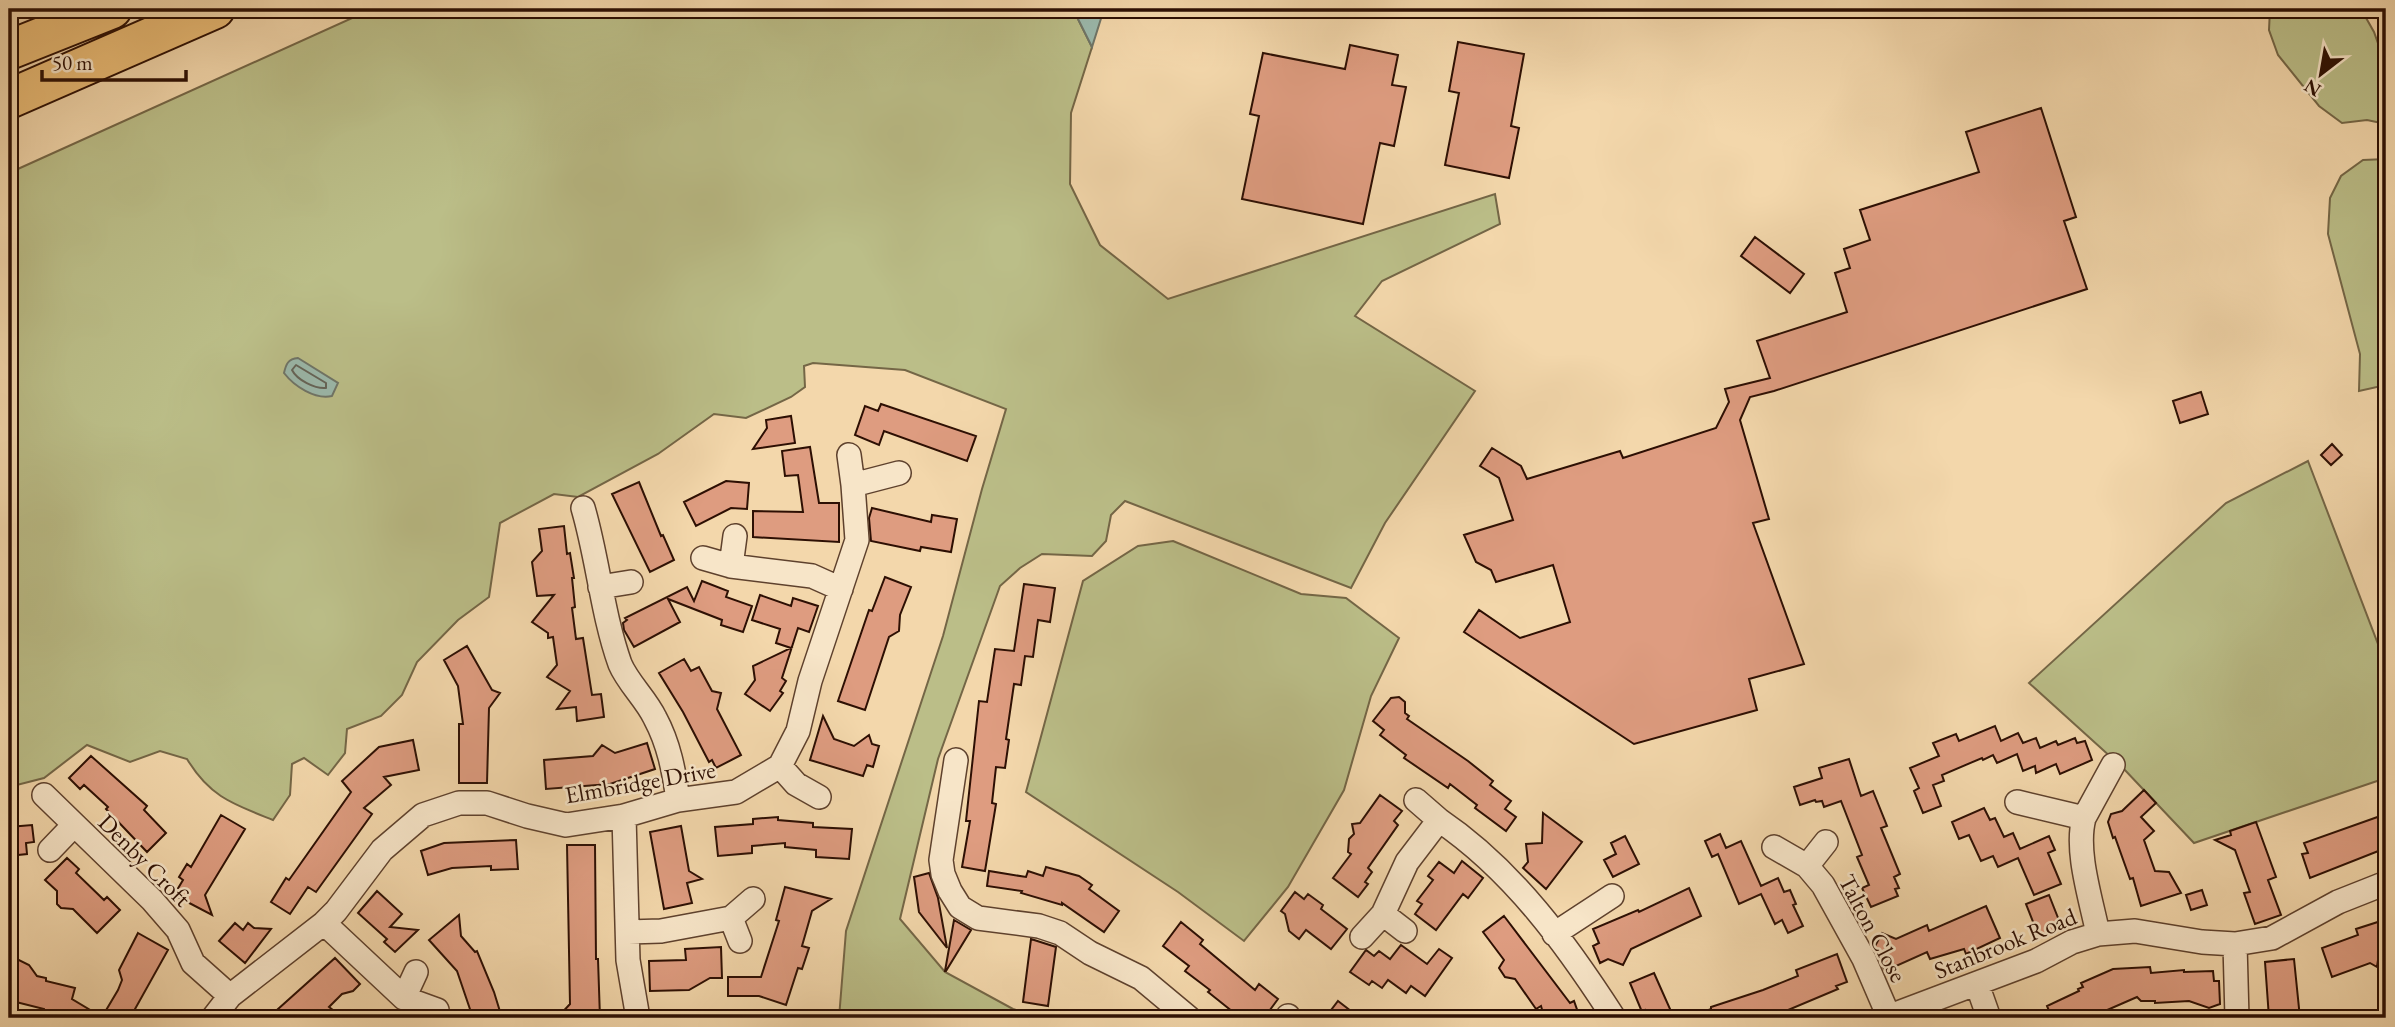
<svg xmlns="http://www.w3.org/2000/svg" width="2395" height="1027" font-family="'EB Garamond',serif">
<rect width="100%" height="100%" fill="#f3d7ab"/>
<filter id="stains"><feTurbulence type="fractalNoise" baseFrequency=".00286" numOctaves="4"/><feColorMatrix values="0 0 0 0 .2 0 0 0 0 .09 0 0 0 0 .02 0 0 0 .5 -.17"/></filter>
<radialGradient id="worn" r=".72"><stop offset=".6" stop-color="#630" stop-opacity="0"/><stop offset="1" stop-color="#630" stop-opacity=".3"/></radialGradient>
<path fill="#bbbe88" stroke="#746646" stroke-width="2" d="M372,9H1073L1092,47L1071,113L1070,184L1100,245L1168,299L1495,194L1500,224L1382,281L1355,316L1475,391L1385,523L1351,588L1125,501L1111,515L1106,541L1092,556L1042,554L1020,568L1000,586L938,759L900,919L945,972L1013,1009L1042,1018H954L945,1011L941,1018H839L846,931L943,636L982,489L1006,409L905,370L813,363L804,366L805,387L791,397L746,418L714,414L658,454L578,497L554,494L500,523L489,597L458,620L417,662L402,695L381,716L347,729L345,753L328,775L304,758L292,764L290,795L273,820C233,804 210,797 187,759L160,751L130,762L87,745L44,778L9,787V173Z
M2270,9H2361L2374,32L2386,66V124L2367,120L2342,123L2319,106L2278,55L2269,30Z
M2386,159V385L2359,391L2360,354L2328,234L2330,198L2341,176L2363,160Z
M2308,461L2386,665V778L2194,843L2123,768L2029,683L2226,503Z
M1173,541L1301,594L1346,598L1399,638L1371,696L1344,790L1288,887L1244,941L1178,892L1026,792L1083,581L1138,546Z"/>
<path fill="#9bb9ac" stroke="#6f7568" stroke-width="2" d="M1073,9H1104L1092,47Z
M298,358L338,383L332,396C315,400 294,386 284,373C286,364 288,359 298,358Z"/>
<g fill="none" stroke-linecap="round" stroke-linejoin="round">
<path stroke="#646458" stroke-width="2" d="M296,365L326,383V388C315,389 297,380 292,370Z"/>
</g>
<path fill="#de9c80" stroke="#2d0f03" stroke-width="2" d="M1458,42L1524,54L1511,126L1519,128L1509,178L1445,165L1459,93L1449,91Z
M1350,45L1398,55L1392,85L1406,87L1394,146L1380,143L1363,224L1242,199L1259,116L1250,114L1263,53L1345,69Z
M2041,108L2076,217L2064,221L2087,289L1774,391L1750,397L1740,420L1769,519L1753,523L1804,664L1749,679L1757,710L1634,744L1464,632L1479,610L1520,638L1570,622L1553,565L1496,582L1491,570L1476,562L1464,535L1513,520L1499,478L1480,466L1492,448L1521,466L1527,479L1620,451L1623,458L1716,428L1729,402L1725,389L1770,378L1757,341L1847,312L1835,273L1850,268L1844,249L1870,240L1860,210L1979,172L1966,132Z
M1755,237L1804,274L1790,293L1741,256Z
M2201,392L2208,414L2180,423L2173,401Z
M881,404L976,436L967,461L884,431L879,445L855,435L865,406L878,411Z
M791,416L795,443L753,449L767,428L766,420Z
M2332,444L2342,455L2331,465L2321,455Z
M810,447L819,503H839V542L753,537V511L803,512L798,475L785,476L782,451Z
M726,481L749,483L747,509L731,508L696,526L684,502Z
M639,482L661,536L663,535L674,560L650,572L612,494Z
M872,508L931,522L932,515L957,519L951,552L921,547L920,551L871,541L869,518Z
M564,526L567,554L570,553L574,578H572L575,607L572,608L576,639L583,638L592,695L601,694L604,717L577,721L576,707L557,709L570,691L547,677L557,665L553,637L548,638V633L532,622L554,595L537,596L532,562L542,551L539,529Z
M885,577L911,587L900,615L899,631L889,637L865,710L838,701L869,610L872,611Z
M702,581L728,591L726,597L752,606L743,632L721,625L722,620L668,599L680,622L634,647L624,630L623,623L627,620L625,618L687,587L694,601Z
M1024,584L1055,588L1050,622L1038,620L1033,657L1025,656L1021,685L1014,684L1006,739L1009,740L1005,768L996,767L992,803L996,804L985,871L962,867L970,821H966L979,701L987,702L995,649L1014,651Z
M760,595L791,606L793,598L818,606L809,632L798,628L782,678L786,681L780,691L783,693L770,711L745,694L755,680L753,666L791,648L776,643L780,629L752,620Z
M467,646L492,690L500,693L489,708L487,783H459V724H463L458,686L444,660Z
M684,659L691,671L699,667L712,691L721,693L717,709L741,755L716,768L712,760L709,762L683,712L659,673Z
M1399,697L1405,702V713L1409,716L1407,719L1468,761L1493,781L1490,785L1511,801L1505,809L1516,817L1506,831L1475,808L1477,805L1450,784L1448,788L1404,758L1406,755L1380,735L1384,730L1373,721L1391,698Z
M823,716L834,739L854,746L869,735L872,744L879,746L873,767L867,765L863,776L810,760Z
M1995,726L2001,741L2018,733L2023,743L2036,738L2040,748L2056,741L2058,745L2075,738L2077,743L2085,741L2092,760L2060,774L2056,764L2036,773L2035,766L2023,771L2017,754L1997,763L1993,755L1983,760L1982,758L1942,775L1944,781L1933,785L1941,806L1923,813L1914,791L1919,788L1910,768L1939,756L1933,743L1956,734L1959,741Z
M413,740L419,770L384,777L391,785L364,808L372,814L316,892L308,887L290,914L271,902L286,878L289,880L351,792L342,781L379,747Z
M647,743L655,769L610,784L546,789L544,760L593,756L602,745L615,753Z
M91,756L147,806L144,810L166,833L147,852L106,809L108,807L84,785L80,789L69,778Z
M1849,759L1861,796L1873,791L1887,826L1881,828L1900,874L1894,877L1899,888L1895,889L1898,896L1871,907L1862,888L1869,885L1857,857L1862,855L1841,801L1824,807L1822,801L1816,802L1815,800L1800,805L1794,787L1822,778L1819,768Z
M2144,790L2156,803L2141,817L2154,831L2144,840L2155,871L2169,872L2181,893L2141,906L2133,878L2130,879L2115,837L2113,838L2108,822L2111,814L2122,811Z
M1380,795L1402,811L1394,821L1398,825L1368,868L1372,872L1365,882L1368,884L1358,897L1333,878L1351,854L1348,852L1349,839L1354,834L1352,824L1360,823Z
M1984,808L1990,820L1995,818L2004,837L2013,833L2020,849L2049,836L2055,850L2048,853L2061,884L2034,895L2018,858L1998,867L1993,856L1981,861L1969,835L1959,839L1952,822Z
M1543,813L1582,842L1546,889L1523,868L1528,862L1526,844L1542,843Z
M2386,814V848L2310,878L2302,854L2308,853L2304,843Z
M221,815L245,829L205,895L212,915L174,895L183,880L179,877L187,864L191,867Z
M778,817V820L813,823V827L852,829L849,859L816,857V850L785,847V843L752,846V853L718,856L715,827L753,824V819Z
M2256,822L2276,877L2268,880L2281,915L2255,924L2244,893L2250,892L2235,850L2215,840L2231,835L2230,831Z
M32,825L34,842L26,843L27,854L9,856V827Z
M681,826L689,871L702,879L687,883L692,903L664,909L650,832Z
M1720,834L1726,848L1741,841L1761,886L1778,878L1784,892L1790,890L1796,904L1793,905L1803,926L1788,933L1782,920L1775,924L1761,894L1739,904L1718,854L1712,857L1705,841Z
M1625,836L1639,864L1613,877L1604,860L1616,854L1611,843Z
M516,840L518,869L491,870V866L452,868L428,875L421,851L444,843Z
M567,845H595L596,959H598L600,1018H557L570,1004Z
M67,858L79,869L76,873L104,900L107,897L120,910L97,933L73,909L61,908L57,904V891L45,880Z
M1462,861L1483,878L1468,898L1463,894L1436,930L1415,914L1422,904L1417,901L1433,880L1428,876L1439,862L1454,873Z
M1046,867L1079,876L1092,885L1089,889L1119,911L1104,932L1062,903V905L1021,893L1022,891L987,886L989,871L1026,877L1028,871L1043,876Z
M929,873L938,898L947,948L919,912L914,877Z
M785,887L831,899L812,911L802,946L809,948L802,969L798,968L786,1005L759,996H728V977H761L779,921L776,920Z
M1689,888L1701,916L1631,949L1623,965L1608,959L1600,963L1593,946L1599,943L1593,929L1638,910L1639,912Z
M2202,890L2207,905L2191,910L2186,895Z
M377,891L402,914L390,927L418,930L395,952L384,942L387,939L358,913Z
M1295,892L1304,899L1308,894L1323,905L1321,909L1347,929L1331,949L1306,930L1299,939L1289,931L1285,914L1281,911Z
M2049,895L2062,928L2039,937L2026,904Z
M1986,906L2000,938L1966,954L1964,949L1930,959L1927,952L1885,971L1874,948L1882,933L1896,939L1927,925L1929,931Z
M459,915L461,936L475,952L477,951L494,992L502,1018H473L457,971L429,940Z
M1504,916L1570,1003L1574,1001L1580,1018H1534L1533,1016L1543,1013L1541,1006L1536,1009L1515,979L1505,977L1499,968L1504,960L1483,932Z
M954,920L971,930L946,971H945Z
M2384,920L2377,967L2370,963L2332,977L2322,948L2358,935L2356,929Z
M1181,922L1203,940L1200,944L1255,990L1259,984L1278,999L1264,1018H1229L1233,1012L1208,992L1210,990L1185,971L1189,966L1163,946Z
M235,923L243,930L248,923L254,928L271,929L245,963L219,941Z
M138,933L168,950L130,1018H53L54,1014L44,1012V1009L12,1001L15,988L9,987V955L29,965L37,976L46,978V981L75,988L72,999L102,1017L118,990L122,980L119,970Z
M1031,939L1056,947L1048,1006L1023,1002Z
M1401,945L1427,964L1439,949L1452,958L1425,996L1411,986L1406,993L1388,980L1382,988L1372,981L1369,985L1350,972L1366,950L1374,956L1379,951L1390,959Z
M721,947L722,978H710L689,990L650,991L649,961L686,960L685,949Z
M1837,954L1847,982L1836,986L1838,989L1788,1010L1790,1014L1778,1018H1690L1711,1009V1007L1763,990L1798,976L1796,970Z
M335,958L360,984L353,991L342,994L329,1007L333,1010L324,1018H268Z
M2294,959L2300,1018H2269L2265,962Z
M2150,967L2151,973L2184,970V972L2213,971L2214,981H2219L2220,1004L2209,1008L2189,1001L2155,1003V1001H2141L2137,997L2089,1018H2052L2047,1006L2079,991L2078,989L2083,987L2081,983L2113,969Z
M1654,973L1674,1018H1649L1645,1010L1642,1012L1630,983Z
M1338,1001L1360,1018H1325Z"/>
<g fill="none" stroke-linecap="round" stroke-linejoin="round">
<g stroke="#5e412d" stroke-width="26">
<path id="street" d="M849,455L853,485
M583,508C598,559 602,613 620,664C628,683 646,699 655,718C669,744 674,771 678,800
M703,558L731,566L812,576L841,589
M731,566L735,536
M600,587L631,582
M956,760L941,860L943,874L950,891L960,907L978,918L1039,926L1060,933L1090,953L1141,978L1189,1018
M780,766L796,784L819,797
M44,795L152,900L178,930L193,963L230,996
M1416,800L1439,820
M2017,802L2084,818C2075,851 2091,899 2098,934
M624,816L628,960L638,1018
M2084,818L2113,765
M1774,847L1807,866L1823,885L1864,959L1889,1017
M50,850L74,825
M1807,866L1826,842
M731,918L740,941
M324,923L404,998L437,1010
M1405,931L1383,914L1407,862L1439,820C1513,870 1567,945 1614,1018
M628,932L661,931L731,918L753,899
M1554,934L1612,896
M1362,937L1383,914
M2235,944L2237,1018
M1977,984L1989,1018
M404,998L416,972
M213,1018L230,996L324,923L336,911L382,850L423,815L459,803H487L527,816L566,825L624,816L678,800L736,792L780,766L798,731L810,681L857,540L853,485L899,473
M1287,1018L1288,1016
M1885,1018L2036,961L2072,942L2098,934L2135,931L2202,942L2235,944L2272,938L2338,902L2386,883"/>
</g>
<g stroke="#2d0f03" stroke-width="42">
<path id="highway" d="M9,50L112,9
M9,99L215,9"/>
</g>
<use href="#street" stroke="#f7e5c8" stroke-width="23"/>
<use href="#highway" stroke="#eabc76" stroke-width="38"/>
</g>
<g text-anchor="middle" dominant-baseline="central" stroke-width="5" stroke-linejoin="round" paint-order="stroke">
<g font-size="24" fill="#2d0f03" stroke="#f7e5c8">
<text transform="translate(640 782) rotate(-10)">Elmbridge Drive</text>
<text transform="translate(145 860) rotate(45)">Denby Croft</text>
<text transform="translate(1873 928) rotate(62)">Talton Close</text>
<text transform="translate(2005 943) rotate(-22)">Stanbrook Road</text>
</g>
</g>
<rect width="2395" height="1027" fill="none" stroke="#f3d7ab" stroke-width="35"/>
<rect x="10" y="10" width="2374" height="1006" fill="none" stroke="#2d0f03" stroke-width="3.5"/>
<rect x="18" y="18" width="2360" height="992" fill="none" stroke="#2d0f03" stroke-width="2"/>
<g transform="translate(2321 74) rotate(211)" stroke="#f7e5c8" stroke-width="5" paint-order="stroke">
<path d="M0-5L12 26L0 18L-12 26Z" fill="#2d0f03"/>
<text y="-10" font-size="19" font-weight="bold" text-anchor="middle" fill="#2d0f03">N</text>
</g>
<path d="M42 70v10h144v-10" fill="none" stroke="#2d0f03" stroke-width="3.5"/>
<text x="52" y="70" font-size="21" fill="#2d0f03" stroke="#f7e5c8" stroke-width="5" paint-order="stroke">50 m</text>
<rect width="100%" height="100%" filter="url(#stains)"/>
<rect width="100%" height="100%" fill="url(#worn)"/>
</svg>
